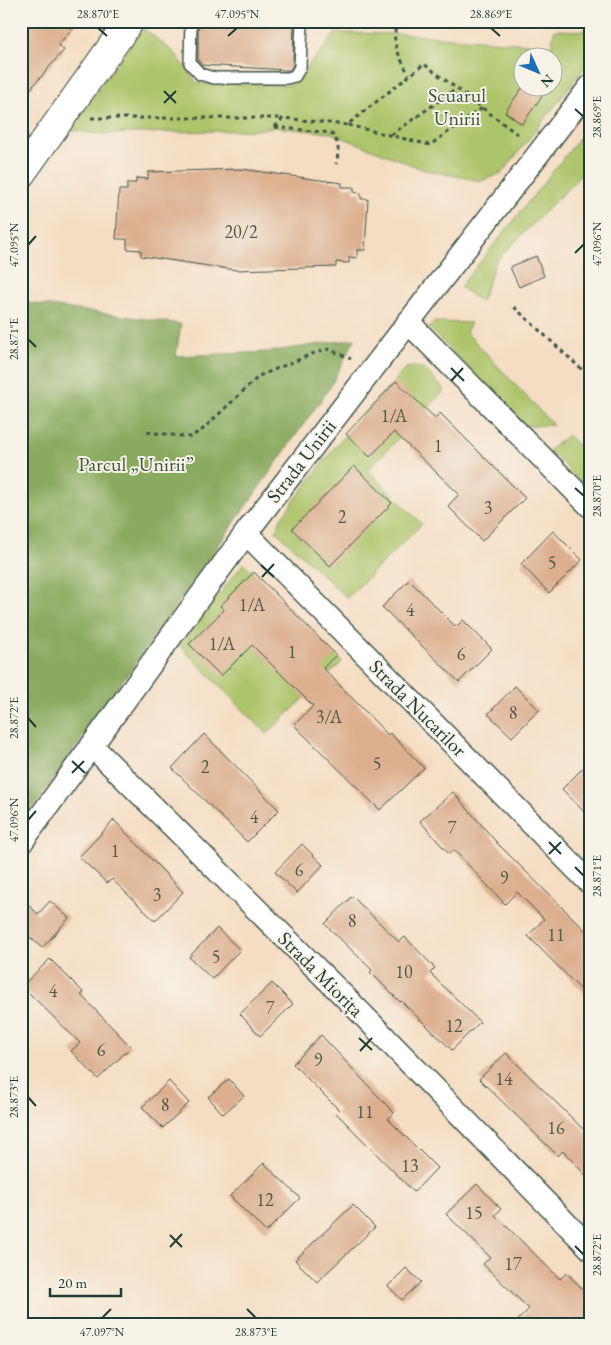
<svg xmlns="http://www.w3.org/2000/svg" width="611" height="1345" font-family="'EB Garamond',serif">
<rect width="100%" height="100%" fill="#f7f3e8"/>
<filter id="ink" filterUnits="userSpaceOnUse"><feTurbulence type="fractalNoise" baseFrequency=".02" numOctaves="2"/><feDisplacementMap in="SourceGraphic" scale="10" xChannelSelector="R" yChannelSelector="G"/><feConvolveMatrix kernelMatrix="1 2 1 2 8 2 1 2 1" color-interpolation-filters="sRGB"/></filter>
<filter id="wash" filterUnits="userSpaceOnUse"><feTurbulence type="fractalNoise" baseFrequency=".0096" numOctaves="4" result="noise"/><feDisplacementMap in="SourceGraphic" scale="20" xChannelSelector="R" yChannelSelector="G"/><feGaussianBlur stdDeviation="1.12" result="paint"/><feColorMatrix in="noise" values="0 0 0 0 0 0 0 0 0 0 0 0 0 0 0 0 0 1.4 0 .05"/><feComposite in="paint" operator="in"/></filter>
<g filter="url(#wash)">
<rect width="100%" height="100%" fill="#f5ddc3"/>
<path fill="#adc56b" stroke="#668150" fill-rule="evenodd" d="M143,28L176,54L197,83L292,85L336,33L404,34L552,46L554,30L590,31V61L502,173L481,181L425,170L331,133L275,127L255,130L101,134L68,130ZM524,58H554V88H524Z
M590,125V166L496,261L481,302L460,287Z
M434,322L471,323L466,332L553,425L526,426L429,328Z
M413,367L423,368L445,390L368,470L422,524L347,598L276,531L281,518L339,442L406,368Z
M568,435L590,458V491L549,450Z
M244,563L342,662L267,734L179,645Z"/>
<path fill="#8aaa5f" stroke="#54744a" d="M21,302L181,324L176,356L267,352L355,339L330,387L21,825Z"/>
<g id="blocks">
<path fill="#dcaf8e" d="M21,21H79L58,45L64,50L21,100Z
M198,21H294L293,65L290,70H286L202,65L198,60Z
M522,88H548L522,124L505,112Z
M241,169L342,183V187H354V192L361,193V199H368L365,250H357V258L349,257V263L336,262V267L236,270L141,256V250L127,249V239H116L119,190H127V183H136V178L148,179V172Z
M536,256L544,276L519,287L510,267Z
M396,381L435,418L440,413L525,498L482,541L448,506L459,494L394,432L370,457L346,434Z
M354,466L392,503L330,566L292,529Z
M553,531L582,560L549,593L521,564Z
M254,572L336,655L323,668L388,735L390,733L424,768L380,810L294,725L313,706L252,645L221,676L189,644L224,610L220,606Z
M409,580L456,627L463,620L492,649L459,682L382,607Z
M515,686L539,710L512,737L488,714Z
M204,734L279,810L247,842L172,768Z
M590,761V818L562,789Z
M453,792L498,844L590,935V999L528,936L544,919L517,892L505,904L454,850L449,854L420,821Z
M114,820L183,892L155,921L112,879L107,883L79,857Z
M302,844L323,865L297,893L275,872Z
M352,896L399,942L405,937L435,968L430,973L480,1022L452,1050L401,1001L400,1002L370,972L372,970L325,924Z
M21,898L38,914L50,901L69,918L42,948L21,929Z
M217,928L240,950L212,979L189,957Z
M50,959L84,993L81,995L131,1047L98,1079L71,1051L80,1043L22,986Z
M272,983L293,1004L260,1036L240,1014Z
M321,1035L394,1113L388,1119L437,1168L414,1192L336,1113L339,1110L293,1064Z
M506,1053L590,1136V1180L563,1151L558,1156L479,1079Z
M229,1079L244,1096L223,1114L208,1097Z
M169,1081L189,1103L163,1128L142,1107Z
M264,1163L300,1198L266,1232L230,1196Z
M477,1184L501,1209L495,1215L560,1279L567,1273L590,1297V1324H514L529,1309L483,1264L490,1257L446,1214Z
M353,1205L375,1227L317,1282L295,1260Z
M406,1268L421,1282L402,1300L388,1286Z"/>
</g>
</g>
<g filter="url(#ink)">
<use href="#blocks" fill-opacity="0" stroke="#3f5549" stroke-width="1"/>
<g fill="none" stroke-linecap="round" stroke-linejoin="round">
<g stroke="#3f5549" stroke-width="14">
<path id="service" d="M191,21L190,63L200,74L214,78H287L295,76L300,67L302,21"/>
</g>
<g stroke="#3f5549" stroke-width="25">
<path id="minor" d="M408,322L590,506
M246,533L590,883
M92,746L362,1014L590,1248
M21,843L246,533L590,87"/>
</g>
<g stroke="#3f5549" stroke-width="30">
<path id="tertiary" d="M21,174L130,21"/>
</g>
<path stroke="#3f5549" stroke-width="3" stroke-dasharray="4 4" stroke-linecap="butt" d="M398,21C389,41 400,57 409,75
M91,118H283
M348,125L430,145L482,108
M275,127L283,118L347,125L424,64L521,137
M275,127L331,133C340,143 339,151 336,164
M391,135L456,89
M514,307L590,377
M147,432L190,437L202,430L259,376L312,354L329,349L351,359"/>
<use href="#service" stroke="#fff" stroke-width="11"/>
<use href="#minor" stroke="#fff" stroke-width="22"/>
<use href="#tertiary" stroke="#fff" stroke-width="28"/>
</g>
</g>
<path fill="none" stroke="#1f3d34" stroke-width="2" d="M98,28L107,36M491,28L500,36M228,36L237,28M164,91L176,103M164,103L176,91M575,109L584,117M28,245L36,236M575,253L584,244M28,339L36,347M451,368L464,381M451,381L463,368M575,488L584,496M261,565L274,577M262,577L274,564M28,718L36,727M72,761L85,773M72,773L84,761M28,820L36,811M549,842L561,854M549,854L561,842M575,867L584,876M359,1038L372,1050M360,1051L372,1038M28,1097L36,1106M170,1235L182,1247M575,1246L584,1255M170,1247L182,1234M247,1309L256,1318M102,1318L111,1309"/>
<g text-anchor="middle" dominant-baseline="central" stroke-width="4" stroke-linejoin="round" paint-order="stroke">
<g font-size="18" fill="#4e5a4a">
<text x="241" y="231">20/2</text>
<text x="394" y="415">1/A</text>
<text x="438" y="445">1</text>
<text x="488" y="507">3</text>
<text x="342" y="516">2</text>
<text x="552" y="562">5</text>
<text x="252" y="604">1/A</text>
<text x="410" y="609">4</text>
<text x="222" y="643">1/A</text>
<text x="292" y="651">1</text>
<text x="461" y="653">6</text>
<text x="513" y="712">8</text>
<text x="329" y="716">3/A</text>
<text x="377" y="763">5</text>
<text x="205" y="766">2</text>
<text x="254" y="816">4</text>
<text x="452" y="827">7</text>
<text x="115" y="850">1</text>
<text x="299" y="869">6</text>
<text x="504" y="877">9</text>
<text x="157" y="894">3</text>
<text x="352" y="920">8</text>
<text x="556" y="934">11</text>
<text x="216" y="956">5</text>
<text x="404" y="971">10</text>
<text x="53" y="990">4</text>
<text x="270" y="1007">7</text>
<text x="454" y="1025">12</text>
<text x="101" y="1049">6</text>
<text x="318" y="1059">9</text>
<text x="504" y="1078">14</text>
<text x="165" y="1104">8</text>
<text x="365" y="1111">11</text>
<text x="556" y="1127">16</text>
<text x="410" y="1165">13</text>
<text x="265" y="1199">12</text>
<text x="474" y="1212">15</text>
<text x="513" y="1263">17</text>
</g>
<g font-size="20" fill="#3b583f" stroke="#f7f3e8">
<text x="457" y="95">Scuarul<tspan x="457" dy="23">Unirii</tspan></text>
<text x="136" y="464">Parcul „Unirii”</text>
</g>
<g font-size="20" fill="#1f3d34" stroke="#f7f3e8">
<text transform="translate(301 461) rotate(-52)">Strada Unirii</text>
<text transform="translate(418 708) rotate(45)">Strada Nucarilor</text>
<text transform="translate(321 974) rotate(45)">Strada Miorița</text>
</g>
</g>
<rect width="611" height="1345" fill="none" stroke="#f7f3e8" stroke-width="55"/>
<g transform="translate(538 72) rotate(134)"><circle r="24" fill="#f7f3e8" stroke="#a1aaa0"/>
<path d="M0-4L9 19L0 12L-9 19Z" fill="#1f6fb2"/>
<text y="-8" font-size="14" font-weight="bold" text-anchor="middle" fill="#1f3d34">N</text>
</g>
<path d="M50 1288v8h71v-8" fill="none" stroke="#1f3d34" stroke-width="2.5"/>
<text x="58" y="1288" font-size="15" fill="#1f3d34" stroke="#f7f3e8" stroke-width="4" paint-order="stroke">20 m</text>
<rect x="28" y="28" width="556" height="1290" fill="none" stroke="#1f3d34" stroke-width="2"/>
<g font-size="12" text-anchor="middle" fill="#1f3d34">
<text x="98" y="18">28.870°E</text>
<text x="237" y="18">47.095°N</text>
<text x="491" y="18">28.869°E</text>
<text transform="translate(597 117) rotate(-90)" y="4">28.869°E</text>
<text transform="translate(597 244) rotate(-90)" y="4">47.096°N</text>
<text transform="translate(14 245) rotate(-90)" y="4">47.095°N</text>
<text transform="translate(14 339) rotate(-90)" y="4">28.871°E</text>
<text transform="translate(597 496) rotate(-90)" y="4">28.870°E</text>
<text transform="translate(14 718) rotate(-90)" y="4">28.872°E</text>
<text transform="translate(14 820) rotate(-90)" y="4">47.096°N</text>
<text transform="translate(597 876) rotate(-90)" y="4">28.871°E</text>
<text transform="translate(14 1097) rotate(-90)" y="4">28.873°E</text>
<text transform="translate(597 1255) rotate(-90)" y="4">28.872°E</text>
<text x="102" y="1336">47.097°N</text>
<text x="256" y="1336">28.873°E</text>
</g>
</svg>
